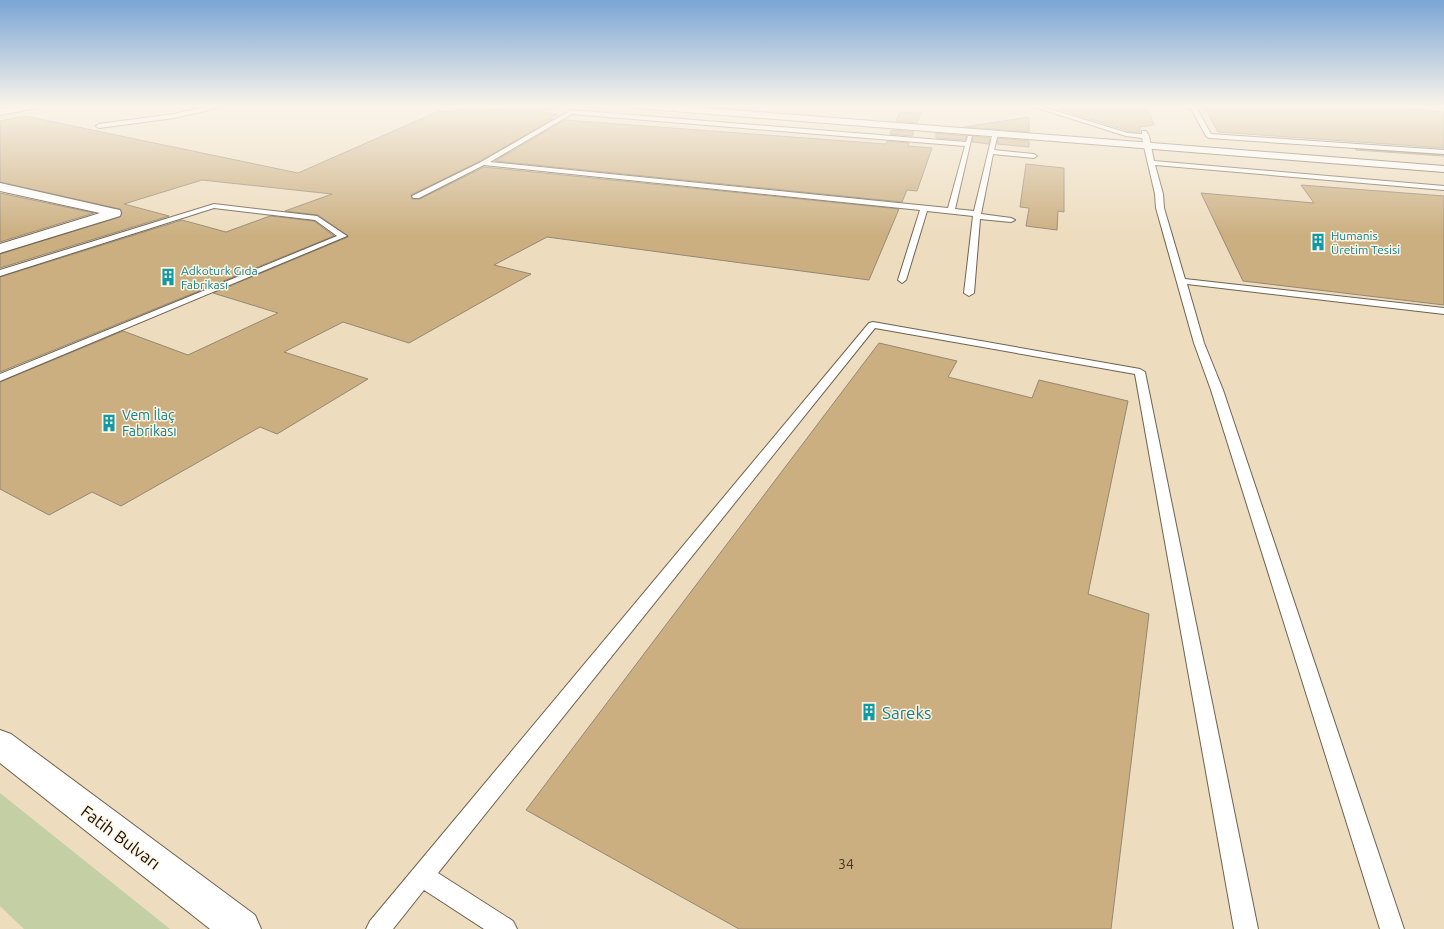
<svg xmlns="http://www.w3.org/2000/svg" width="1444" height="929" font-family="Ubuntu,sans-serif">
<rect width="100%" height="100%" fill="#f4e6d0"/>
<path fill="#eddcbe" d="M0,105H1444V929H0Z"/>
<path fill="#c4cfa3" d="M0,793L170,929H24L0,906Z"/>
<path fill="#cbaf81" stroke="#948873" d="M509,105L553,108L546,113L558,114L548,119H553L480,161L411,195L412,199H420L484,167L899,209L869,280L547,237L494,265L531,274L409,343L343,322L284,352L368,379L277,434L260,427L121,506L92,492L49,515L0,489V382L123,331L188,355L278,313L213,293L348,237V236L318,215L285,211L332,194L202,180L124,204L169,216L0,268V254L120,217L122,213L120,209L0,182V121L25,116L298,173L439,111L452,112L463,106L500,109Z
M1062,105H1146L1154,125L1140,127V132H1132L1061,110Z
M1203,105H1400L1414,110L1420,108L1426,111L1444,112V148L1218,132Z
M900,112L921,113L917,123L896,121Z
M1029,117V132L964,127Z
M565,120L886,144L887,141L909,143L908,146L932,148L917,191L907,190L902,202L495,161Z
M892,130L914,132L912,136L890,134Z
M936,133L967,136L965,140L936,138Z
M973,136L990,138L989,144L972,142Z
M998,138L1029,141V147L997,144Z
M1355,149L1444,155V156L1356,150Z
M1026,164L1064,168V212L1058,211L1057,230L1026,226L1029,208L1020,207Z
M1301,185L1444,196V305L1243,281L1201,193L1314,203Z
M0,193L94,213L0,242Z
M270,216L314,221L334,236L0,372V277L182,220L226,232Z
M879,343L957,361L948,377L1032,398L1039,380L1128,401L1088,594L1149,614L1111,929H739L526,810Z"/>
<g fill="none" stroke-linecap="round" stroke-linejoin="round">
<g stroke="#6e624f" stroke-width="2">
<path id="lane" d="M213,105H221L205,111L174,118L99,128L96,126L99,124L174,114Z
M1028,105H1036L1128,133L1142,134V131H1146L1149,136L1154,161L1444,186V190L1155,165L1163,194L1164,208L1185,279L1444,308V314L1187,284L1204,343L1223,390L1404,929H1380L1211,390L1194,343L1156,208L1155,194L1142,138L1126,136Z
M1189,105H1195L1211,134L1444,150V154L1209,138L1206,136Z
M1410,105H1416L1417,106L1414,108Z
M571,110L966,142L968,136H972L955,209L974,211L993,132L998,133L994,150L1034,154L1037,156L1034,158L993,154L981,214L1011,218L1015,220L1011,222L980,219L974,293L969,296L964,293L973,216L927,211L906,280L902,283L898,280L920,210L484,165L419,198H413L412,196L481,162ZM572,114L965,146L948,208L490,162Z
M214,204L317,216L347,236L0,381V374L337,236L315,220L214,208L0,276V270Z
M873,322L1140,369L1145,372L1258,929H1234L1135,374L875,328L438,873L513,921L517,929H484L424,890L393,929H366L370,921L869,323Z"/>
</g>
<g stroke="#6e624f" stroke-width="2">
<path id="street" d="M0,183L115,209L120,210L121,213L120,216L0,253V244L100,213L0,191Z"/>
</g>
<g stroke="#6e624f" stroke-width="2">
<path id="secondary" d="M22,105H40L36,108L0,115V109Z
M632,105H669L1444,166V172L636,108Z
M0,730L11,734L255,915L261,929H210L0,763Z"/>
</g>
<use href="#lane" fill="#fff" fill-rule="evenodd"/>
<use href="#street" fill="#fff" fill-rule="evenodd"/>
<use href="#secondary" fill="#fff" fill-rule="evenodd"/>
</g>
<linearGradient id="sky" x2="0" y2="1"><stop stop-color="#7aa5d5"/><stop offset="0.45" stop-color="#faf4ea"/><stop offset="1" stop-color="#faf4ea" stop-opacity="0"/></linearGradient>
<rect width="1444" height="235" fill="url(#sky)"/>
<defs>
<g id="building-bare" transform="scale(1.38)"><path d="M-4-6H4V6H1V3H-1V6H-4ZM-2.5-4.3h1.7v1.8h-1.7ZM.8-4.3h1.7v1.8H.8ZM-2.5-1h1.7V.8h-1.7ZM.8-1h1.7V.8H.8Z" fill="#0f9aa8" stroke="#fff4e2" stroke-width="2.5" paint-order="stroke"/></g>
</defs>
<g fill-rule="evenodd">
<use href="#building-bare" x="1318" y="242"/>
<use href="#building-bare" x="168" y="277"/>
<use href="#building-bare" x="109" y="423"/>
<use href="#building-bare" x="869" y="712"/>
</g>
<g text-anchor="middle" dominant-baseline="central" stroke-width="3" stroke-linejoin="round" paint-order="stroke">
<g font-size="12" fill="#0d838f" stroke="#fff4e2" text-anchor="start">
<text x="1331" y="235">Humanis<tspan x="1331" dy="14">Üretim Tesisi</tspan></text>
<text x="181" y="270">Adkoturk Gıda<tspan x="181" dy="14">Fabrikası</tspan></text>
</g>
<g font-size="14" fill="#0d838f" stroke="#fff4e2" text-anchor="start">
<text x="122" y="415">Vem İlaç<tspan x="122" dy="16">Fabrikası</tspan></text>
</g>
<g font-size="14" fill="#433928">
<text x="846" y="864">34</text>
</g>
<g font-size="17" fill="#0d838f" stroke="#fff4e2" text-anchor="start">
<text x="882" y="712">Sareks</text>
</g>
<g font-size="17" fill="#16120a" stroke="#fff4e2">
<text transform="translate(121 837) rotate(37)">Fatih Bulvarı</text>
</g>
</g>
</svg>
